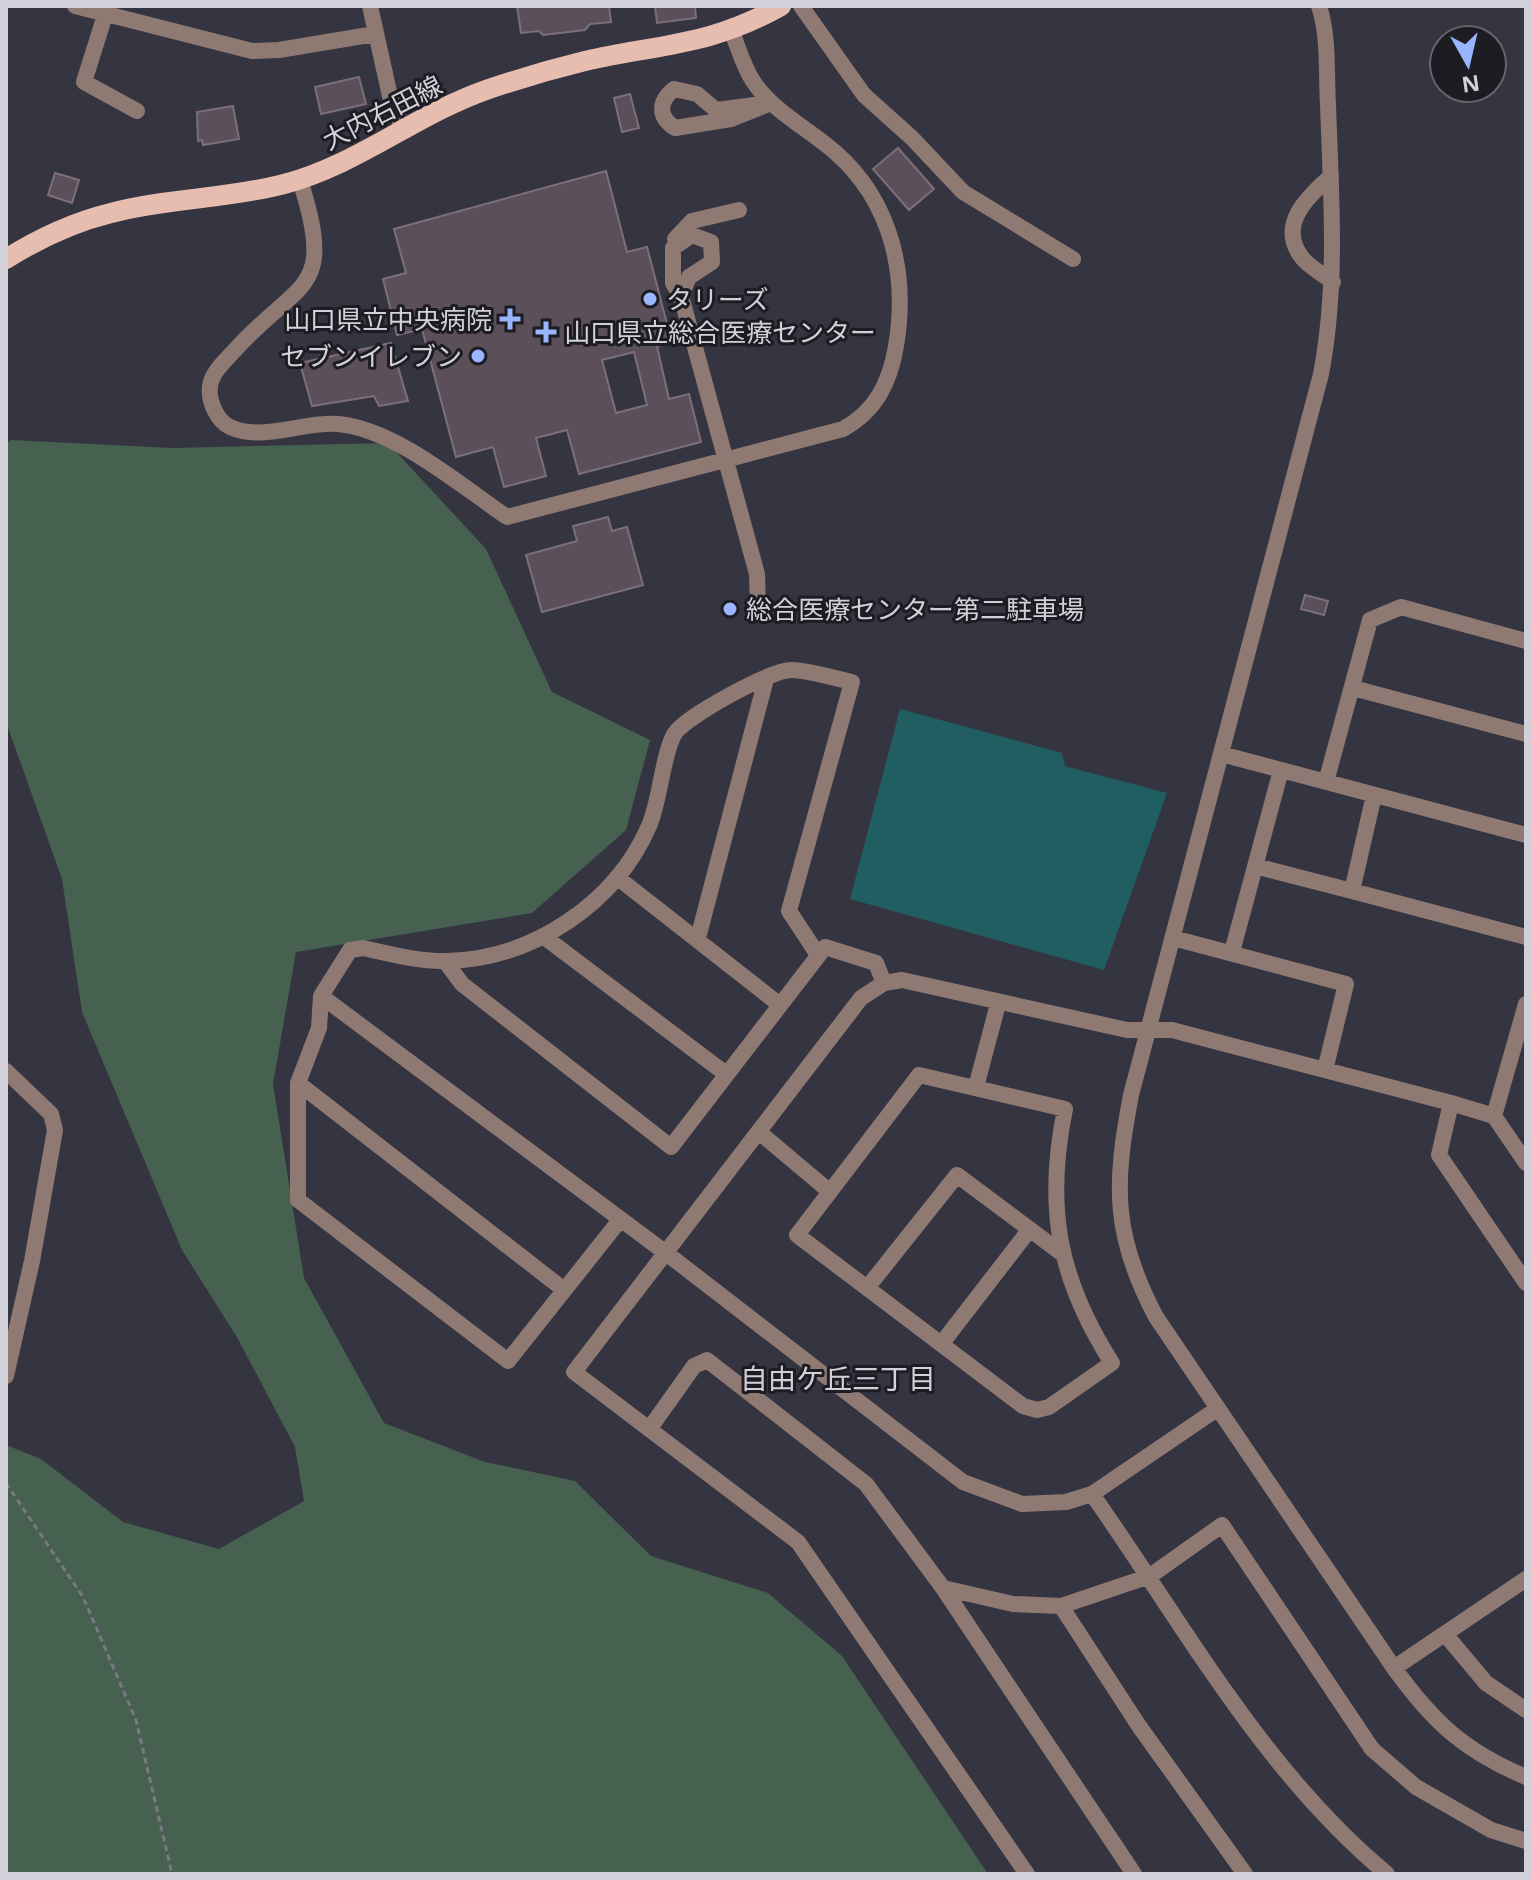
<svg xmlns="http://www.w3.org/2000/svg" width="1532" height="1880" font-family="'Open Sans','Noto Sans JP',sans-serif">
<rect width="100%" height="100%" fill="#353441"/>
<path fill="#466150" d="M11,440L172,448L388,443L486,549L552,692L650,740L626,830L532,913L296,952L273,1084L304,1278L384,1423L485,1462L575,1481L651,1556L768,1593L842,1656L988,1874H6V1445L41,1459L123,1522L219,1549L304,1501L295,1447L238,1339L182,1250L82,1012L62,879L6,722V444Z"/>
<path fill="#215e61" d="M900,709L1062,753L1065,766L1167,793L1104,970L850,899Z"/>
<path fill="#5b4f5a" stroke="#7c6f7b" stroke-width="2" fill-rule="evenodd" d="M517,6H609L611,22L590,24L585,30L543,35L539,31L521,33Z
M655,6H695L696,18L657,23Z
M359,77L366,104L321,114L315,87Z
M630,94L639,128L622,132L614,98Z
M233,106L239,139L203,145L202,140L198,141L197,112Z
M898,148L934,189L909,210L873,169Z
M606,171L627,252L647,247L672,343L657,346L669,399L689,394L701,442L579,474L567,430L536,438L546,476L504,487L493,447L456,457L422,329L397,335L383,279L406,273L394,229ZM634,352L647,405L616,413L602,360Z
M55,173L79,180L72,203L48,195Z
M391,343L408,401L379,406L374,396L312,406L300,363Z
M608,517L612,531L627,527L643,585L542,612L526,555L577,541L573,526Z
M1305,595L1328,601L1324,615L1301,609Z"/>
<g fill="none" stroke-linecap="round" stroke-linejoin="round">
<path stroke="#797883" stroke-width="3" stroke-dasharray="6 4" stroke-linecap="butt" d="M6,1483L83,1597L136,1720L172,1874"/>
<path stroke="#8e7a73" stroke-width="16" d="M75,6L252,51L279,50L375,34
M370,6L390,96L404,131
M801,6L864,95L912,138L963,192L1073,259
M1319,6C1329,36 1326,73 1328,104C1331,195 1338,285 1321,374L1131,1095C1114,1184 1112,1234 1156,1317L1394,1668C1433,1722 1464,1751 1526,1777
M105,15L84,82L137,111
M674,89L697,94L716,110L771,103L731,119L675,128C658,117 658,102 674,89Z
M1331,176C1307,197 1276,226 1303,259C1311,268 1324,275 1333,282
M300,180C336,295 301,277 234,351C225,361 212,372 210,386C208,401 217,421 230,427C262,442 304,421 338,424C395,429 460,485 507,517L843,429C876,411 890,382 896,346C908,275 892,202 835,152C808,128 773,112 753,81C743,66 738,46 731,30
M675,239L692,221L739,210
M681,296L689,277L712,262L711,242L692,235L673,248V283L681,296L757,574L758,607
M1353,688L1526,734
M1221,754L1526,835
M1326,782L1370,620L1401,607L1526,641
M1374,795L1352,891L1526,937
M1255,866L1352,891
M618,878L780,1005
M543,936L726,1074
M698,938L766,679
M1173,938L1346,984L1325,1070
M1232,952L1281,770
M445,961L462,984L671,1147L825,947L876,963L884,983
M321,996L666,1253L963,1482L1022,1504L1066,1502L1092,1494L1217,1409
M6,1071L51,1114L55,1130L32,1261L6,1376
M919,1075L1065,1109C1045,1207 1058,1278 1112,1363L1049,1407L1037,1410L1023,1406L797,1235Z
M298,1083L563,1289
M976,1087L998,1004
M1451,1103L1439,1155L1526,1283
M1494,1116L1526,1004
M759,1132L829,1191
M620,1220L508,1361L298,1200V1083L319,1028L321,996L350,950L363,948C390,954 420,962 447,961C532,959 615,904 649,826C660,802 663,751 675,733C687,716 772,669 792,670C812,671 833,678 852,682L789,911L818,955
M867,1288L957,1175L1060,1252
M942,1343L1030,1229
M650,1428L694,1366L707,1360L866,1484L943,1588L1134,1874
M1092,1494C1184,1625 1263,1771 1387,1874
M943,1588L1013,1604L1061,1606L1150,1576L1222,1525L1372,1749L1416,1787L1491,1830L1526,1841
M1061,1606L1139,1726L1245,1874
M1445,1634L1486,1683L1526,1710
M1394,1668L1526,1579
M1027,1874L798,1542L574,1372L861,998L884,983L902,980L1127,1030H1172L1451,1103L1494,1116L1526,1163"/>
<path stroke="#e7bdaf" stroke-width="20" d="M6,259C38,239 74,222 111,213C167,198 227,199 284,184C357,165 415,115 486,90C518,79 552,69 585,61C660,44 710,46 781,6"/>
</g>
<g fill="#99b5fd" stroke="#1d1c23" stroke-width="3">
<circle cx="650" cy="299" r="8"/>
<path d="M506 307h8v8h8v8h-8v8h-8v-8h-8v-8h8z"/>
<path d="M542 320h8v8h8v8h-8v8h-8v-8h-8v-8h8z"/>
<circle cx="478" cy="356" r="8"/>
<circle cx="730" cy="609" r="8"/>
</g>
<g text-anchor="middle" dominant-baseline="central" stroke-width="6" stroke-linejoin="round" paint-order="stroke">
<g font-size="26" fill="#d2d1da" stroke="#1d1c23">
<text transform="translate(382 112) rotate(-27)">大内右田線</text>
</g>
<g font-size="26" fill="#d2d1da" stroke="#1d1c23" text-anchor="start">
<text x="666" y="299">タリーズ</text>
<text x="492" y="319" text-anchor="end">山口県立中央病院</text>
<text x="564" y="332">山口県立総合医療センター</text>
<text x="462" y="356" text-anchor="end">セブンイレブン</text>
<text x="746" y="609">総合医療センター第二駐車場</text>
</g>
<g font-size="28" fill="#d2d1da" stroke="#1d1c23">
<text x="838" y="1378">自由ケ丘三丁目</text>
</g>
</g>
<rect width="1532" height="1880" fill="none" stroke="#d2d1da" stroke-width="16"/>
<g transform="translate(1468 64) rotate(172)"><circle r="38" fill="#1d1c23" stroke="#65646c" stroke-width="2"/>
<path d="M0-6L14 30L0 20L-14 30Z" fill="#99b5fd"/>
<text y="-12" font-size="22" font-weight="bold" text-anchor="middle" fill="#d2d1da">N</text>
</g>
</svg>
